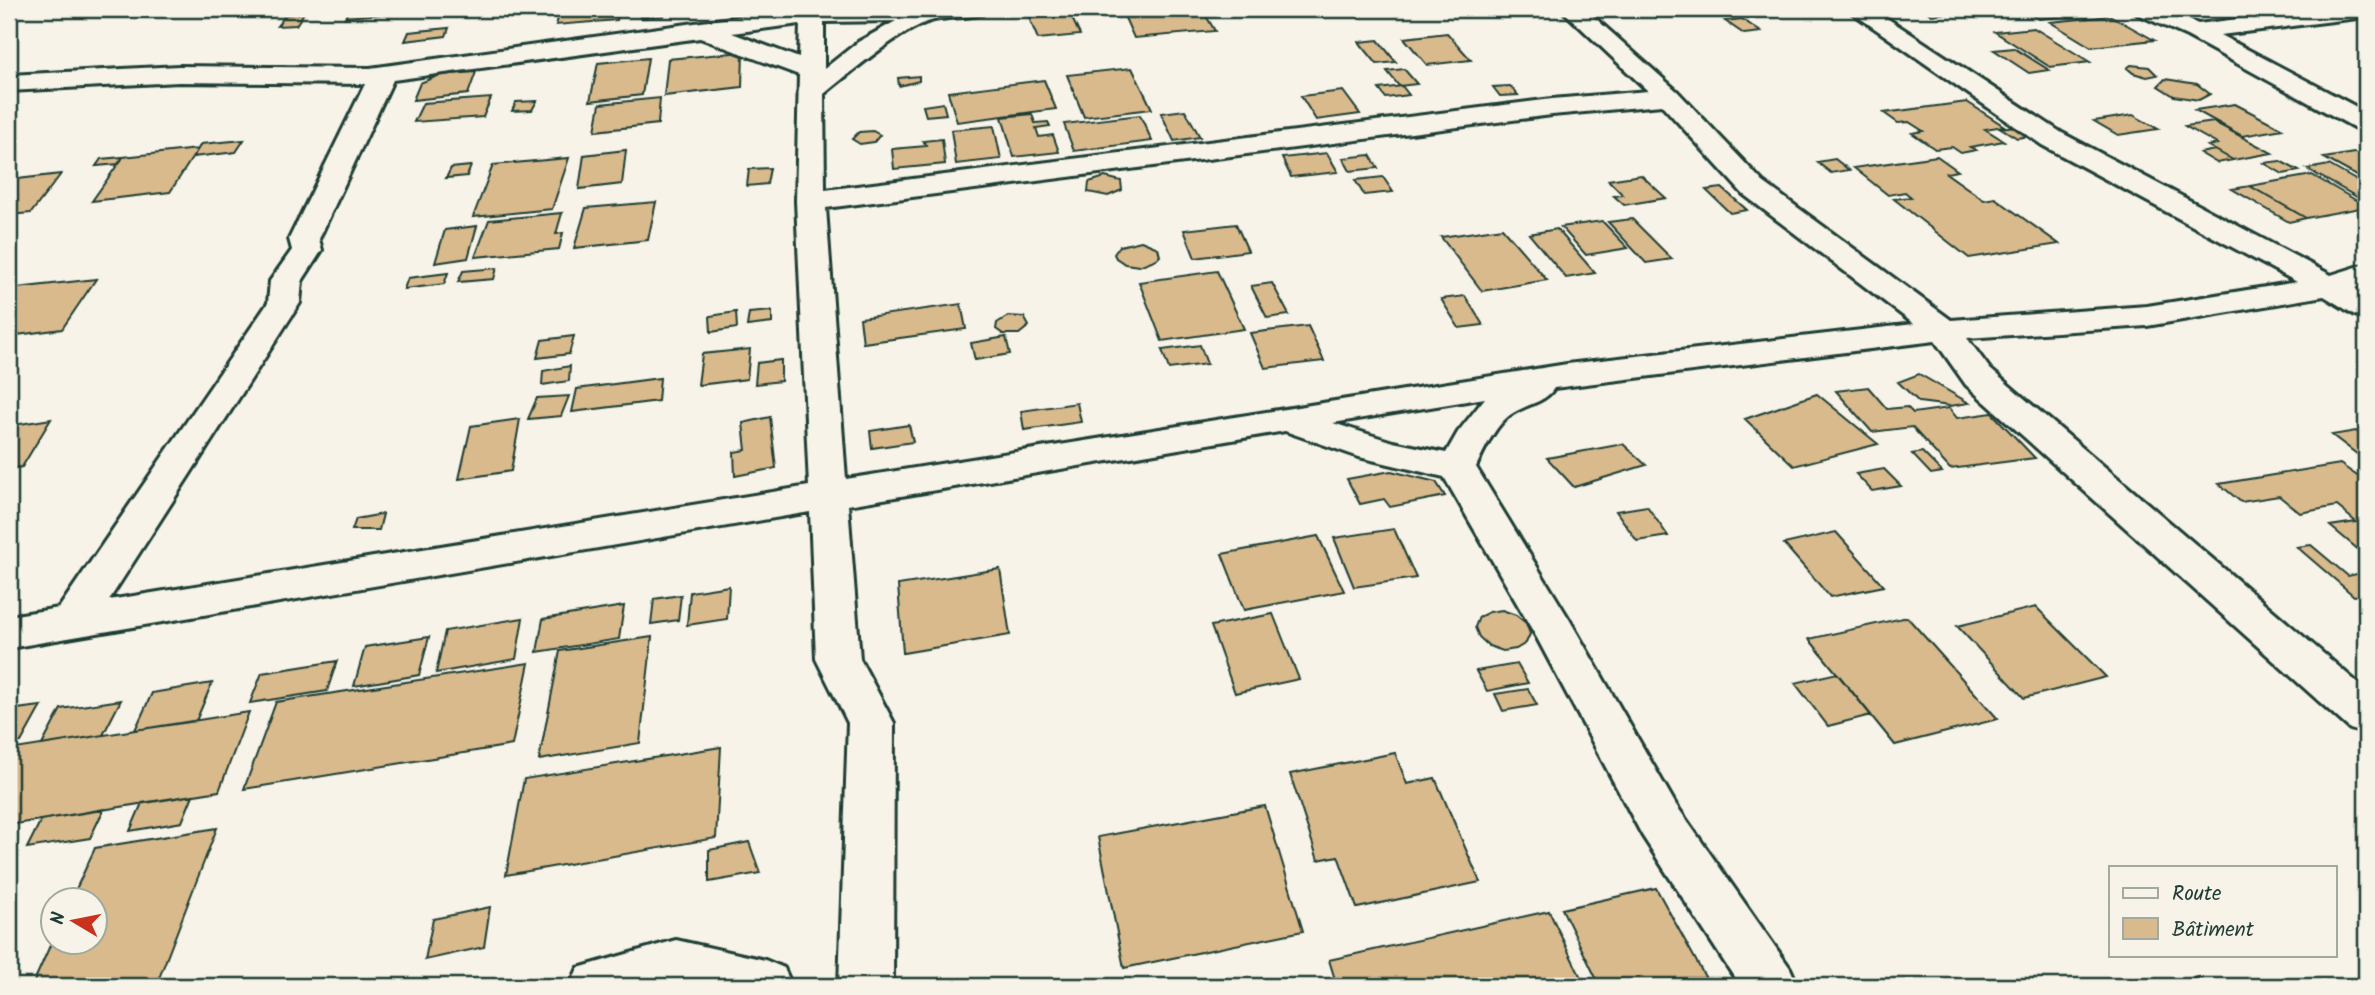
<svg xmlns="http://www.w3.org/2000/svg" width="2375" height="995" font-family="Kalam,sans-serif">
<rect width="100%" height="100%" fill="#f7f3e8"/>
<filter id="ink" filterUnits="userSpaceOnUse"><feTurbulence type="fractalNoise" baseFrequency=".0143" numOctaves="2"/><feDisplacementMap in="SourceGraphic" scale="14" xChannelSelector="R" yChannelSelector="G"/><feConvolveMatrix kernelMatrix="1 2 1 2 8 2 1 2 1" color-interpolation-filters="sRGB"/></filter>
<g filter="url(#ink)">
<path fill="#d9ba8c" stroke="#1f3d34" stroke-width="2" d="M350,9H448L345,17Z
M561,9H620L617,20L556,25Z
M642,9H666L664,16L640,18Z
M670,9H725L669,14Z
M1121,9H1159L1161,12L1202,9L1215,31L1134,38Z
M1923,9H1949L1955,12L1932,15Z
M2022,9H2086L2095,13L2039,19Z
M304,13L296,25L277,26L286,15Z
M1070,14L1080,35L1038,39L1029,18Z
M2111,16L2154,40L2091,47L2050,22Z
M1742,19L1761,32L1744,34L1725,21Z
M449,28L446,36L405,41L409,32Z
M2034,28L2090,62L2050,67L1995,32Z
M1447,33L1471,60L1427,65L1404,38Z
M1378,40L1396,62L1377,64L1359,42Z
M2014,48L2049,70L2029,73L1994,50Z
M743,52L742,87L664,96L668,59Z
M648,58L642,95L590,101L598,63Z
M2131,65L2149,67L2157,75L2147,77L2133,73L2127,68Z
M1132,68L1152,109L1084,117L1067,75Z
M1404,69L1417,84L1399,86L1387,71Z
M476,72L468,94L413,100L420,83L440,75Z
M919,76V81L899,86L898,78Z
M2165,79L2197,84L2210,94L2199,100L2174,96L2158,86Z
M1044,80L1056,109L957,122L948,92Z
M1402,86L1409,95L1386,98L1379,89Z
M1510,86L1518,95L1500,96L1493,87Z
M1343,91L1360,114L1316,120L1301,96Z
M491,98L483,117L414,122L423,103Z
M660,98L658,124L595,131L600,104Z
M537,101L532,110L512,111L516,102Z
M1967,102L2004,126L1985,129L2004,141L1970,147L1976,150L1961,153L1952,147L1935,149L1912,133L1923,131L1909,122L1898,123L1884,113Z
M943,103L946,114L926,116L923,106Z
M2235,104L2283,129L2242,136L2195,110Z
M1185,110L1200,137L1174,141L1161,113Z
M1032,114L1035,123L1048,122L1050,126L1036,128L1039,137L1053,135L1059,152L1014,157L1002,117Z
M1140,115L1152,141L1074,151L1064,124Z
M2133,115L2158,129L2118,135L2094,121Z
M2214,122L2272,153L2233,160L2208,146L2217,144L2185,126Z
M994,126L1001,159L956,164L951,130Z
M2014,126L2031,136L2017,138L2001,128Z
M873,131L880,135L874,142L860,144L852,139L859,132Z
M942,139L945,164L894,169L892,149L927,146L923,141Z
M244,140L236,152L193,157L201,144Z
M198,149L170,192L92,201L123,157Z
M626,150L622,184L579,189L584,155Z
M2215,150L2233,160L2217,163L2200,153Z
M2366,151V181L2324,158Z
M1327,153L1338,172L1291,177L1282,158Z
M1370,155L1378,168L1350,171L1343,158Z
M1937,156L1958,171L1946,173L1984,200L1995,198L2059,244L1969,258L1894,199L1911,197L1905,192L1888,195L1854,168Z
M123,157L119,164L96,166L101,159Z
M569,158L552,209L473,217L493,165Z
M1835,159L1849,170L1831,173L1817,162Z
M2280,161L2299,171L2283,174L2264,163Z
M2329,165L2366,186V202L2307,169Z
M471,166L467,176L446,178L451,168Z
M770,168L767,184L747,186L749,169Z
M61,174L31,213L9,215V180Z
M1641,175L1666,198L1624,205L1614,196L1623,195L1608,180Z
M2312,175L2366,206V207L2306,218L2250,186Z
M1105,177L1121,181L1122,190L1108,196L1088,192L1089,182Z
M1383,177L1393,192L1364,195L1355,180Z
M2250,186L2306,218L2289,222L2232,189Z
M1722,188L1747,210L1730,213L1706,190Z
M656,202L648,240L574,248L586,208Z
M562,213L556,234L563,233L559,249L475,257L489,220Z
M1632,219L1672,259L1646,263L1608,222Z
M1602,221L1628,248L1586,255L1561,227Z
M1236,224L1248,251L1195,258L1184,230Z
M477,226L468,258L435,263L445,230Z
M1502,228L1547,280L1482,291L1441,237Z
M1557,229L1595,273L1566,278L1529,234Z
M1141,241L1158,248L1160,256L1157,259L1139,266L1125,264L1116,258L1114,254L1120,246Z
M497,268L494,279L458,282L463,271Z
M1217,271L1244,329L1162,341L1139,282Z
M448,273L444,284L404,289L408,278Z
M96,279L62,329L9,336V289Z
M1272,283L1289,315L1267,318L1251,286Z
M1465,296L1483,325L1459,328L1441,299Z
M961,304L966,329L863,343L860,318Z
M772,311V323L747,326L749,313Z
M736,312L737,328L711,332L710,316Z
M1008,316L1024,317L1029,326L1019,334H1003L996,329L997,323Z
M1308,326L1324,361L1265,368L1250,333Z
M574,336L569,354L537,358L542,340Z
M1006,337L1010,354L975,360L971,343Z
M1200,345L1207,364L1169,369L1162,350Z
M750,349L747,379L698,385L702,354Z
M781,360V381L755,384L757,363Z
M570,366L569,381L542,385L543,371Z
M1919,374L1969,403L1950,406L1919,402L1898,382Z
M660,378L658,401L572,412L577,389Z
M1868,387L1887,409L1907,407L1913,413L1949,408L1957,418L1992,413L2035,458L1950,469L1912,427L1872,432L1836,391Z
M1817,394L1878,444L1794,466L1745,419Z
M569,396L561,416L528,419L537,398Z
M1077,403L1081,422L1024,430L1021,411Z
M770,417L776,468L735,476L734,452L746,450L743,423Z
M51,419L22,467L9,469V432L14,425Z
M520,419L511,471L459,479L471,426Z
M909,425L913,442L872,448L870,431Z
M2356,431L2366,438V461L2332,435Z
M1623,444L1646,465L1574,487L1547,458Z
M1922,452L1942,472L1931,474L1912,454Z
M2340,464L2366,482V556L2330,526L2356,522L2337,506L2300,513L2279,496L2241,502L2219,484Z
M1884,469L1901,486L1872,491L1856,474Z
M1391,471L1436,482L1445,496L1390,507L1384,499L1360,504L1347,479Z
M1647,506L1668,536L1637,541L1616,511Z
M383,514L379,530H352L356,519Z
M1394,529L1416,578L1354,587L1334,538Z
M1836,532L1884,586L1830,597L1784,544Z
M1318,536L1344,591L1244,610L1222,554Z
M2311,545L2348,576L2366,572V594L2354,596L2297,547Z
M1000,569L1010,635L903,653L898,585Z
M729,586L727,619L687,625L690,592Z
M681,595L678,620L651,624L654,599Z
M624,606L619,639L537,652L543,619Z
M2036,607L2106,677L2024,698L1957,626Z
M1502,610L1516,615L1526,623L1530,634L1526,643L1516,649L1503,651L1489,646L1479,637L1475,627L1479,617L1489,612Z
M1273,614L1299,679L1235,693L1211,626Z
M1907,617L1998,719L1895,745L1809,639Z
M523,618L516,659L436,673L445,631Z
M429,637L419,675L354,686L365,647Z
M652,637L640,743L539,760L560,651Z
M337,661L327,691L250,703L262,673Z
M529,663L512,745L244,789L276,702Z
M1517,664L1528,683L1487,691L1476,671Z
M1837,673L1871,715L1828,726L1795,683Z
M212,683L196,721L135,730L152,693Z
M1528,689L1537,705L1503,711L1495,694Z
M121,700L103,735L42,745L61,709Z
M41,706L21,742L9,744V710Z
M249,712L219,791L9,825V750Z
M721,747L716,838L506,875L524,779Z
M1395,753L1407,784L1435,778L1480,882L1357,908L1338,856L1318,860L1290,774Z
M193,795L182,822L130,831L142,803Z
M1265,806L1303,931L1124,968L1098,837Z
M104,809L90,838L27,848L41,820Z
M217,828L156,986H32L52,941L94,942V900H71L95,848Z
M749,842L760,873L709,882V850Z
M1656,888L1710,986H1600L1562,909Z
M490,907L484,947L425,960L433,919Z
M1549,911L1585,986H1337L1329,960Z
M2199,977L2207,986H2167Z"/>
<g fill="none" stroke-linecap="round" stroke-linejoin="round">
<g stroke="#1f3d34" stroke-width="6">
<path id="minor" d="M795,9H986L983,14C967,18 950,17 934,20C903,27 850,73 824,94L825,190L1552,99L1648,91L1561,9H1585L1678,92L1763,182L1951,320L2147,306L2297,282L2042,145L1847,9H1873L2062,133L2331,275L2366,264V284L2355,288L2366,295V318L2355,315L2324,296L2147,326L1967,338L1990,369L2366,690V734L2350,729L1966,385L1935,341L1554,388C1546,402 1527,404 1513,413C1496,423 1484,450 1476,467L1569,619L1676,805L1790,968L1798,986H1740L1642,835L1537,638L1444,477L1359,457L1285,431L848,505L860,659L894,723L893,986H839L848,723L816,659L810,512L9,648V616L59,608L268,303L270,281L292,250L289,239L365,84L179,82L9,91V75L179,66L370,68ZM896,21L858,42L824,69V22ZM800,24L799,58L732,33ZM700,38L799,75L796,201L809,486L109,600L300,303L302,281L322,250L319,239L393,80ZM1662,105L1743,194L1914,324L1567,364L846,479L826,208L1552,115ZM1485,398L1458,432L1446,453L1393,442L1333,423Z
M2134,9H2164L2198,24L2319,9H2366V17L2220,35L2366,112V131L2357,129L2187,36L2137,14Z
M676,940L765,960L784,968L792,986H570L578,968Z"/>
</g>
<use href="#minor" fill="#f7f3e8" fill-rule="evenodd"/>
</g>
</g>
<rect width="2375" height="995" fill="none" stroke="#f7f3e8" stroke-width="35"/>
<rect x="18" y="18" width="2340" height="960" fill="none" stroke="#1f3d34" stroke-width="2.5" filter="url(#ink)"/>
<rect x="2109" y="866" width="228" height="91" fill="#f7f3e8" stroke="#a1aaa0" stroke-width="2"/>
<rect x="2123" y="888" width="35" height="10" fill="#f7f3e8" stroke="#a1aaa0" stroke-width="2"/>
<text x="2172" y="900" font-size="21" fill="#1f3d34">Route</text>
<rect x="2123" y="918" width="35" height="21" fill="#d9ba8c" stroke="#a1aaa0" stroke-width="2"/>
<text x="2172" y="936" font-size="21" fill="#1f3d34">Bâtiment</text>
<g transform="translate(74 921) rotate(280)"><circle r="33" fill="#f7f3e8" stroke="#a1aaa0" stroke-width="2"/>
<path d="M0-5L12 26L0 18L-12 26Z" fill="#c8321e"/>
<text y="-10" font-size="19" font-weight="bold" text-anchor="middle" fill="#1f3d34">N</text>
</g>
</svg>
